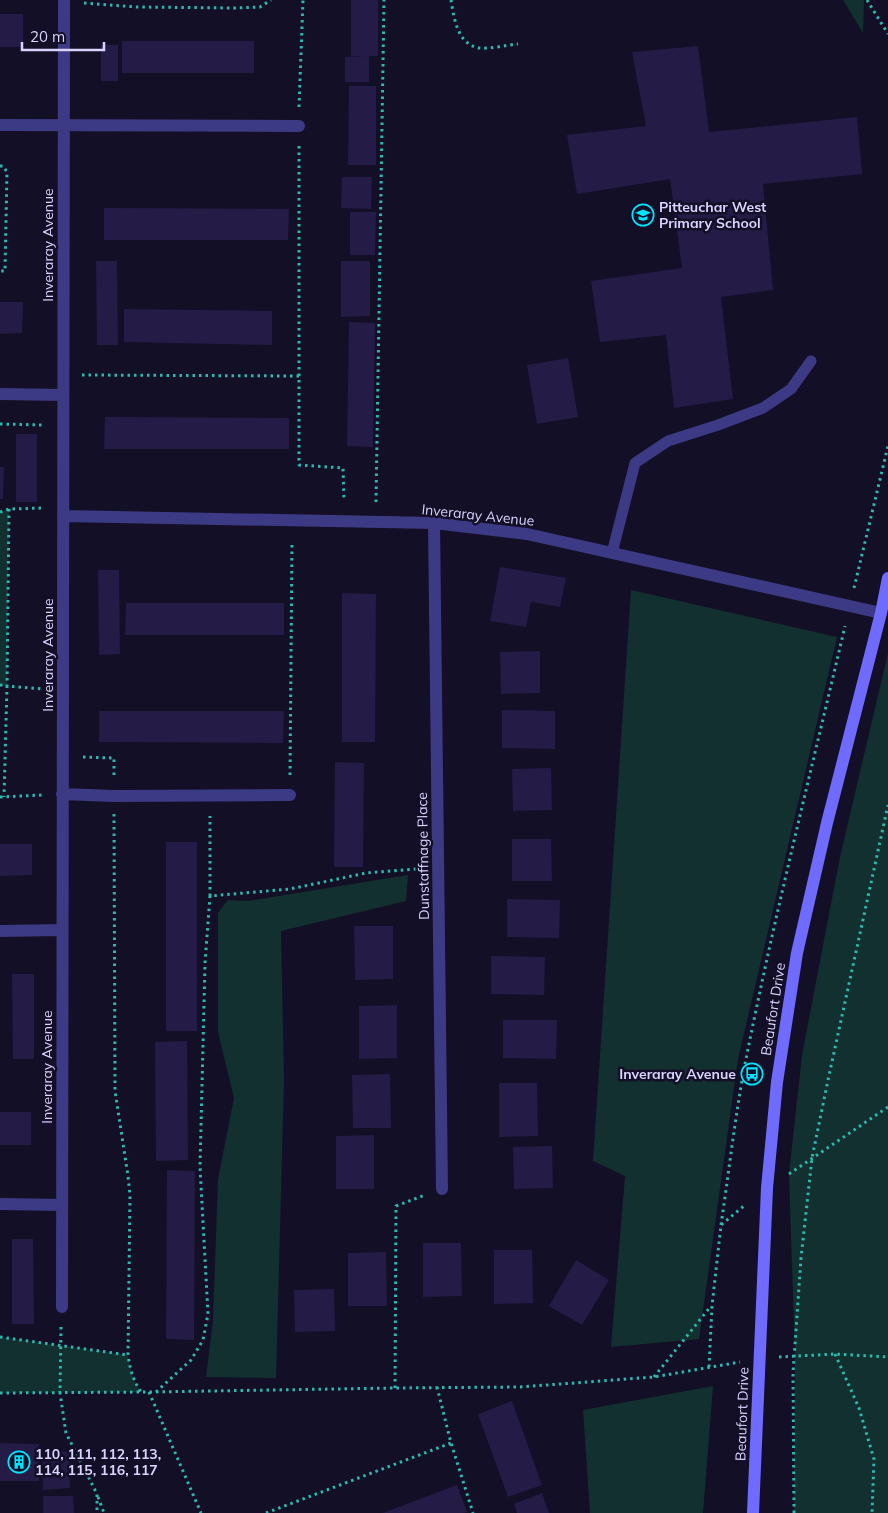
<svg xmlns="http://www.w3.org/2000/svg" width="888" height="1513" font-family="Mulish,sans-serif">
<rect width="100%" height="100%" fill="#130f26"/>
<path fill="#12302f" d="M843,0H864L863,33Z
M9,509L7,686L0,685V512Z
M631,590L837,637L738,1059L699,1339L611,1347L625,1176L593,1161Z
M888,653V1513H794L795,1356L789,1174L802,1055L840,857Z
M408,875L406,901L281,931L284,1080L276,1378L206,1377L213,1320L218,1179L234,1098L218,1032V913L228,900L248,901Z
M0,1337L128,1355C130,1369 133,1380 141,1392L0,1393Z
M713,1386L703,1513H590L583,1410Z"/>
<path fill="#241b47" d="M351,0H378V56H369V82H345V57L366,56H351Z
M0,14H23V47H0Z
M122,41H254V73H122Z
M101,45H118V81H101Z
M698,46L709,132L857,117L862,174L763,184L773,290L721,297L733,399L674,408L666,335L600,342L591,281L682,268L670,179L577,194L567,135L646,126L632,52Z
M349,86H376V165H348Z
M342,177H372L371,209L341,208Z
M104,208L289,209L288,240H104Z
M350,212H376L375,255H350Z
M96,261H117L118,345H97Z
M341,261H370V316L341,317Z
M0,302H23L22,333L0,334Z
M124,309L272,311V345L124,342Z
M349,322L375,323L373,447L347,446Z
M568,358L578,417L537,424L527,365Z
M105,417L289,418V449H104Z
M16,434H37V502H16Z
M0,467H4L3,499H0Z
M500,567L566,578L560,607L531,602L526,627L490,621Z
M98,570H119L120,654L99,655Z
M342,593L376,594L375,742H342Z
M126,603H284V635H125Z
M540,651V693L501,694L500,652Z
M502,710L555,711V749L502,748Z
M99,711H284L283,743L99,742Z
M335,762L364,763L363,867H334Z
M551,768L552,810L513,811L512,769Z
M512,839H551L552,881H512Z
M166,842H197V1031H166Z
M0,844H32V875L0,876Z
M507,899L560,900L559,938L507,937Z
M354,926H393V979L355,980Z
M491,956L545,957L544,995L491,994Z
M12,974H34V1059H13Z
M397,1005V1058L359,1059V1006Z
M503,1020H557L556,1059L503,1058Z
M187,1041L188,1160L156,1161L155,1042Z
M390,1074L391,1128H353L352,1075Z
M499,1083H537L538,1136L499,1137Z
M0,1112H31V1145H0Z
M374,1135V1189H336V1136Z
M552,1146L553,1188L514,1189L513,1147Z
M167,1170L195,1171L194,1340L166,1339Z
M12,1239H33L34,1324H12Z
M423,1243H461L462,1296L423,1297Z
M494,1250H532L533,1303L494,1304Z
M386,1252L387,1306H348V1253Z
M576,1260L609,1280L582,1325L549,1306Z
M334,1289L335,1331L295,1332L294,1290Z
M512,1401L542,1485L508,1497L478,1414Z
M0,1443L39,1444V1481H0Z
M69,1451L70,1488L43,1490L42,1452Z
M457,1485L467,1512L463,1513H383Z
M542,1493L549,1513H517L514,1504Z
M43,1496H73L74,1513H43Z"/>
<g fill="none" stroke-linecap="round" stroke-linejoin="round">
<path stroke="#2fb8b0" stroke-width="3" stroke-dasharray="2.5 4" stroke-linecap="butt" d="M451,0C454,18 457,44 479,48C490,49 507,45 518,44
M867,0L888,34
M84,3L137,7L235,8L260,7L271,0
M299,107L303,0
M299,146V465L343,468L344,501
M0,166H3L7,172L5,271H0
M82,375L299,376
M0,424L43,425
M376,502L384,0
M9,509L7,686L44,689
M0,512L9,509L44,508
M854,588L888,446
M0,685L7,686L4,797
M83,757L114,758V776
M290,775L292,541
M0,797L42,795
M114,814L115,1091L128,1176L130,1195L128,1355C130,1369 133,1380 141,1392
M210,896V816
M789,1174L888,1107
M721,1225C729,1171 735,1117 745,1064C774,917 811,772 845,626
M61,1327L60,1393L66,1433L97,1494V1513
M0,1337L128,1355
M835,1354L859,1408L874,1459L872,1513
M779,1357L835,1354L888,1357
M709,1367L712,1306L721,1225L745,1205
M654,1377L711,1306
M437,1387L451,1443L473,1513
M395,1388L396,1206L425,1195
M149,1392L201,1513
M156,1392L191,1360L203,1340L208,1314L200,1167L205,963L210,896L290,889L366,873L417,869
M0,1393L149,1392L395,1388L520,1387L654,1377L740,1362
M98,1497L104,1513
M266,1513L451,1443
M794,1513L793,1373L801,1258L812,1158L828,1080L888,805"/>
<path stroke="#3d3a85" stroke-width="11" d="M612,553L635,463L668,441L718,425L763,408L791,389L811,361"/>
<path stroke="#3d3a85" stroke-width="12" d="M0,125L299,126
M0,394L63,395
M63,516L434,523L527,534L881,613
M434,523L442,1189
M62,794L114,796L290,795
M0,931L62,930
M0,1204L62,1205
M62,1307L64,2"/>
<path stroke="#6f6bff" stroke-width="12" d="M753,1513L767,1188L777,1082L797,953L827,823L881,613L888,578"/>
</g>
<defs>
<g id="school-ring" transform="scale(1.125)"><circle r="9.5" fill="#130f26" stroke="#00e5ff" stroke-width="1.5"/><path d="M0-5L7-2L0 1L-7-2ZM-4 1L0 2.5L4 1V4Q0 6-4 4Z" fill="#00e5ff"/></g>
<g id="bus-ring" transform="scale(1.125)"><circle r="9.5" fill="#130f26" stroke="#00e5ff" stroke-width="1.5"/><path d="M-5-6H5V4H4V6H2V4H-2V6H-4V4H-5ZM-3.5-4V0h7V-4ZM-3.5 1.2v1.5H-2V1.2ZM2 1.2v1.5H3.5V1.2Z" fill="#00e5ff"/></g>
<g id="building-ring" transform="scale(1.125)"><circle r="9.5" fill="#130f26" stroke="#00e5ff" stroke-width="1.5"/><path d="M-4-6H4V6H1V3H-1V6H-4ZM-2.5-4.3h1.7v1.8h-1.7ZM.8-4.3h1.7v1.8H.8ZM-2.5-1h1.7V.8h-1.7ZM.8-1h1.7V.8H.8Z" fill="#00e5ff"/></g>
</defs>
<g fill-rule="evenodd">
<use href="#school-ring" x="643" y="215"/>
<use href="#bus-ring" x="752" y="1074"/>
<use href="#building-ring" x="19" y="1462"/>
</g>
<g text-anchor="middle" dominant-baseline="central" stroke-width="5" stroke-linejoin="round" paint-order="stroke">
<g font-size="14" font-weight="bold" fill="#d9d4ff" stroke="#130f26" text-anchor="start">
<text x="659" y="207">Pitteuchar West<tspan x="659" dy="16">Primary School</tspan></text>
<text x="736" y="1074" text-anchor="end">Inveraray Avenue</text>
<text x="35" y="1454">110, 111, 112, 113,<tspan x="35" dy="16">114, 115, 116, 117</tspan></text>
</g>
<g font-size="14" fill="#d9d4ff" stroke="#130f26">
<text transform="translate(48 245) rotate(-90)">Inveraray Avenue</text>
<text transform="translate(478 515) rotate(6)">Inveraray Avenue</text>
<text transform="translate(48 655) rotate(-90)">Inveraray Avenue</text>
<text transform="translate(423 856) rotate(-91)">Dunstaffnage Place</text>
<text transform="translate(773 1009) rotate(-81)">Beaufort Drive</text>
<text transform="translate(47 1067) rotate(-90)">Inveraray Avenue</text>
<text transform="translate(742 1414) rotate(-88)">Beaufort Drive</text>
</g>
</g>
<path d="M22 42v8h82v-8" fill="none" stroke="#d9d4ff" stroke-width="2.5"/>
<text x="30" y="42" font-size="15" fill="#d9d4ff" stroke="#130f26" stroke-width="4" paint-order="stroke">20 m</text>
</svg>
